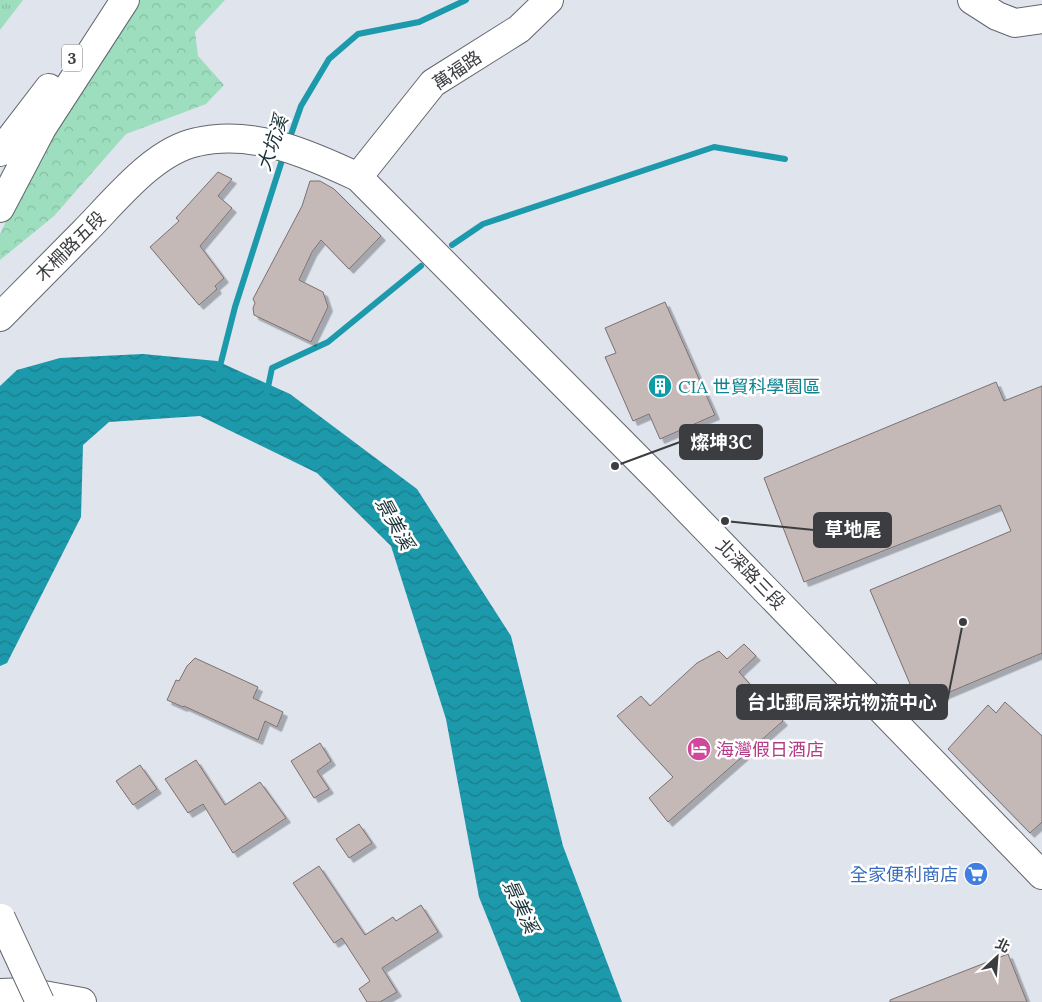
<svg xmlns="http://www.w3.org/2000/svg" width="1042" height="1002" font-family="Lora,'Noto Sans TC',serif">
<defs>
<pattern id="grass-tufts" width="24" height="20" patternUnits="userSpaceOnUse" patternTransform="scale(1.25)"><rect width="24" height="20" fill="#9cdebe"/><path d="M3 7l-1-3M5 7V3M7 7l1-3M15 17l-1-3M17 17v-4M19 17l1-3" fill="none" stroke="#87bfa4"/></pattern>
<pattern id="forest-crowns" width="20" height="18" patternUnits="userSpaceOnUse" patternTransform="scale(1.25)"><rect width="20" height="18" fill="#9cdebe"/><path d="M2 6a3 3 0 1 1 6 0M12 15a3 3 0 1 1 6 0" fill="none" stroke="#87bfa4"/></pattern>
<pattern id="water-waves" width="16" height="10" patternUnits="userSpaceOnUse" patternTransform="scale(1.25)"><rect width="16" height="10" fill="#1c99ab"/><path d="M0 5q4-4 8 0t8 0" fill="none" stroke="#1a7e8d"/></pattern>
<filter id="shadow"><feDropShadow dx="4.5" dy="4.5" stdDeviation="0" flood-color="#0004"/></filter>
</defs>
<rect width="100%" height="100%" fill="#e0e4ed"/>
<path fill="url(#grass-tufts)" d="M0,0H23L0,30Z"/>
<path fill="url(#forest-crowns)" d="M136,0H225L195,32L198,56L224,85L206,104L126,134L54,216L0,260V234L41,147Z"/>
<path fill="url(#water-waves)" d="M143,354L217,361L290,394L417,489L511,636L563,846L622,1002H521L479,897L446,719L391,546L317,473L200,416L109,422L83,445L81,517L7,663L0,666V386L17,370L60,358Z"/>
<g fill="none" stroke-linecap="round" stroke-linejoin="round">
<path stroke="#1c99ab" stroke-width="6" d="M288,143L301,106L329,59L358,34L419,22L466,0
M452,245L483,224L714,147L785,159
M219,370L235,307L284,154
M267,392L272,368L328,342L421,266"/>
</g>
<path fill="#c5b9b8" stroke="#7b7070" filter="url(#shadow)" d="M218,172L232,179L218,196L232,208L200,246L224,278L215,286L217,289L199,305L150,247L179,221L176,218Z
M310,181H320L334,189L381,236L349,269L321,240L312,252L299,280L323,292L328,307L311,342L254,315L253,308L255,303L253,299L302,206Z
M665,302L715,415L660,439L649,414L633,421L605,357L616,353L605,328Z
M996,382L1004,401L1042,386V653L919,705L870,590L1011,531L1000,505L804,582L764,478Z
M744,644L756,656L739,672L783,721L668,822L649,798L673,777L617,716L641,696L650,706L697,663L719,651L727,659Z
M195,658L258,687L253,698L283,712L277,727L265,721L258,740L184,706L183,707L167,700L176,680L179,681L187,666Z
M1005,702L1042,736V822L1030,833L948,749L988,705L996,713Z
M320,743L331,761L317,771L329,789L314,798L291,761Z
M196,760L225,805L260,782L286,818L233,853L203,804L188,813L165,779Z
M140,765L157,789L133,805L116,781Z
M359,824L372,843L349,858L336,839Z
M319,866L365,935L393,917L396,921L421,905L438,932L382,968L397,992L380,1002H367L359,989L370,981L342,938L334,943L293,883Z
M1008,954L1027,1002H890V1000Z"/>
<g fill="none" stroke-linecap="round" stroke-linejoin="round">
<g stroke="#63666e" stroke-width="30">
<path id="minor" d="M972,0L997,16L1015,23L1042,19
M358,177L433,83L519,29L549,0
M0,993L27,992L82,1002"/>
</g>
<g stroke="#63666e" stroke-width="30">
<path id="major" d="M0,317C28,289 55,261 83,233C114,202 153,151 197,142C253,129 309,154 358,177L660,481L1042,875"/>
</g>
<g stroke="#63666e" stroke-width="30">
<path id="highway" d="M0,152L49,88
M0,208L42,128L125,0"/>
</g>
<use href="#minor" stroke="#fff" stroke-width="28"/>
<use href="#major" stroke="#fff" stroke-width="28"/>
<use href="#highway" stroke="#fff" stroke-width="28"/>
<g stroke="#63666e" stroke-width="30" stroke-linecap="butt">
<path id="highway-bridge" d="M1,918L40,1002"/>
</g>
<use href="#highway-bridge" stroke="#fff" stroke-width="28"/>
</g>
<defs>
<g id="building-disc" transform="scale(1.25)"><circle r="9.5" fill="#0f9aa8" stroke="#fff"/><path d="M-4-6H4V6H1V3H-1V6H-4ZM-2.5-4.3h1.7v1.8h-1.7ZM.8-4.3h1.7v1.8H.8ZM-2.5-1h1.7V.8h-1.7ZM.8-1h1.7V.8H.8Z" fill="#fff"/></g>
<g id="hotel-disc" transform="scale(1.25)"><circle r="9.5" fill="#d1479c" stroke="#fff"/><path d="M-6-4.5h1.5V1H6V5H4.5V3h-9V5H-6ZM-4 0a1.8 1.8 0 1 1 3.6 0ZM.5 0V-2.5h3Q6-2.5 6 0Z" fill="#fff"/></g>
<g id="supermarket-disc" transform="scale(1.25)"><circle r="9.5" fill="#3f7fe0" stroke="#fff"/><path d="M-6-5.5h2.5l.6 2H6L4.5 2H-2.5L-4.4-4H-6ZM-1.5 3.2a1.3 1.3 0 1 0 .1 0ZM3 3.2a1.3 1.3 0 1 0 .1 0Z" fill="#fff"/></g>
</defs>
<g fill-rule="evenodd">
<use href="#building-disc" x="660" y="386"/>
<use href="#hotel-disc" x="699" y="749"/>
<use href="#supermarket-disc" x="976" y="874"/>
</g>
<g text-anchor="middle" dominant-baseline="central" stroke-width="5" stroke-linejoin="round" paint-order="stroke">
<rect fill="#fff" stroke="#76777a" stroke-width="1" x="62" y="44.5" width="20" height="27" rx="4"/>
<g font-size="16" font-weight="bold" fill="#3b3d41">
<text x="72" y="58">3</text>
</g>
<g font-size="18" fill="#3b3d41" stroke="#fff">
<text transform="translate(457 70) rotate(-34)">萬福路</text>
<text transform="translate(70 246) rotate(-45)">木柵路五段</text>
<text transform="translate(751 574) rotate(46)">北深路三段</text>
</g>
<g font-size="18" fill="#0d838f" stroke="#fff" text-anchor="start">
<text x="678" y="386">CIA 世貿科學園區</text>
</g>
<g font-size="18" fill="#b23c85" stroke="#fff" text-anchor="start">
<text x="716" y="749">海灣假日酒店</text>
</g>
<g font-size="18" fill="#366cbe" stroke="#fff" text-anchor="end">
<text x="958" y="874">全家便利商店</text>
</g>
<g font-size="19" font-style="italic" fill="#183136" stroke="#fff">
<text transform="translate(272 143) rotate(-71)">大坑溪</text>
<text transform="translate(395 523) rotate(61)">景美溪</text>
<text transform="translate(521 906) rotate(65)">景美溪</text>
</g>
</g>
<path fill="none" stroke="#3b3d41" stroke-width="2" d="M615 466L680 442M725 521L814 530M963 622L947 702"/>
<g fill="#3b3d41" stroke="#fff" stroke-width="2">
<circle cx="615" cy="466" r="5"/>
<circle cx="725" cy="521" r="5"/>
<circle cx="963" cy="622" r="5"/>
</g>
<g fill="#3b3d41" stroke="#3b3d41" stroke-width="2">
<rect x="680" y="425" width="82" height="34" rx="5"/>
<rect x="814" y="513" width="77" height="34" rx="5"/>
<rect x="737" y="685" width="210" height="34" rx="5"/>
</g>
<g font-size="19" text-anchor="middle" font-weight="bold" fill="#fff">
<text x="721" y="449">燦坤3C</text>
<text x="853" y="536">草地尾</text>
<text x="842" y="709">台北郵局深坑物流中心</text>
</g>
<g transform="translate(997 957) rotate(26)" stroke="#ffffff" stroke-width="4" paint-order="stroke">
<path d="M0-4L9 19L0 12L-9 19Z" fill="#3b3d41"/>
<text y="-8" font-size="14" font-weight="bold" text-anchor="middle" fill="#3b3d41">北</text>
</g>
</svg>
